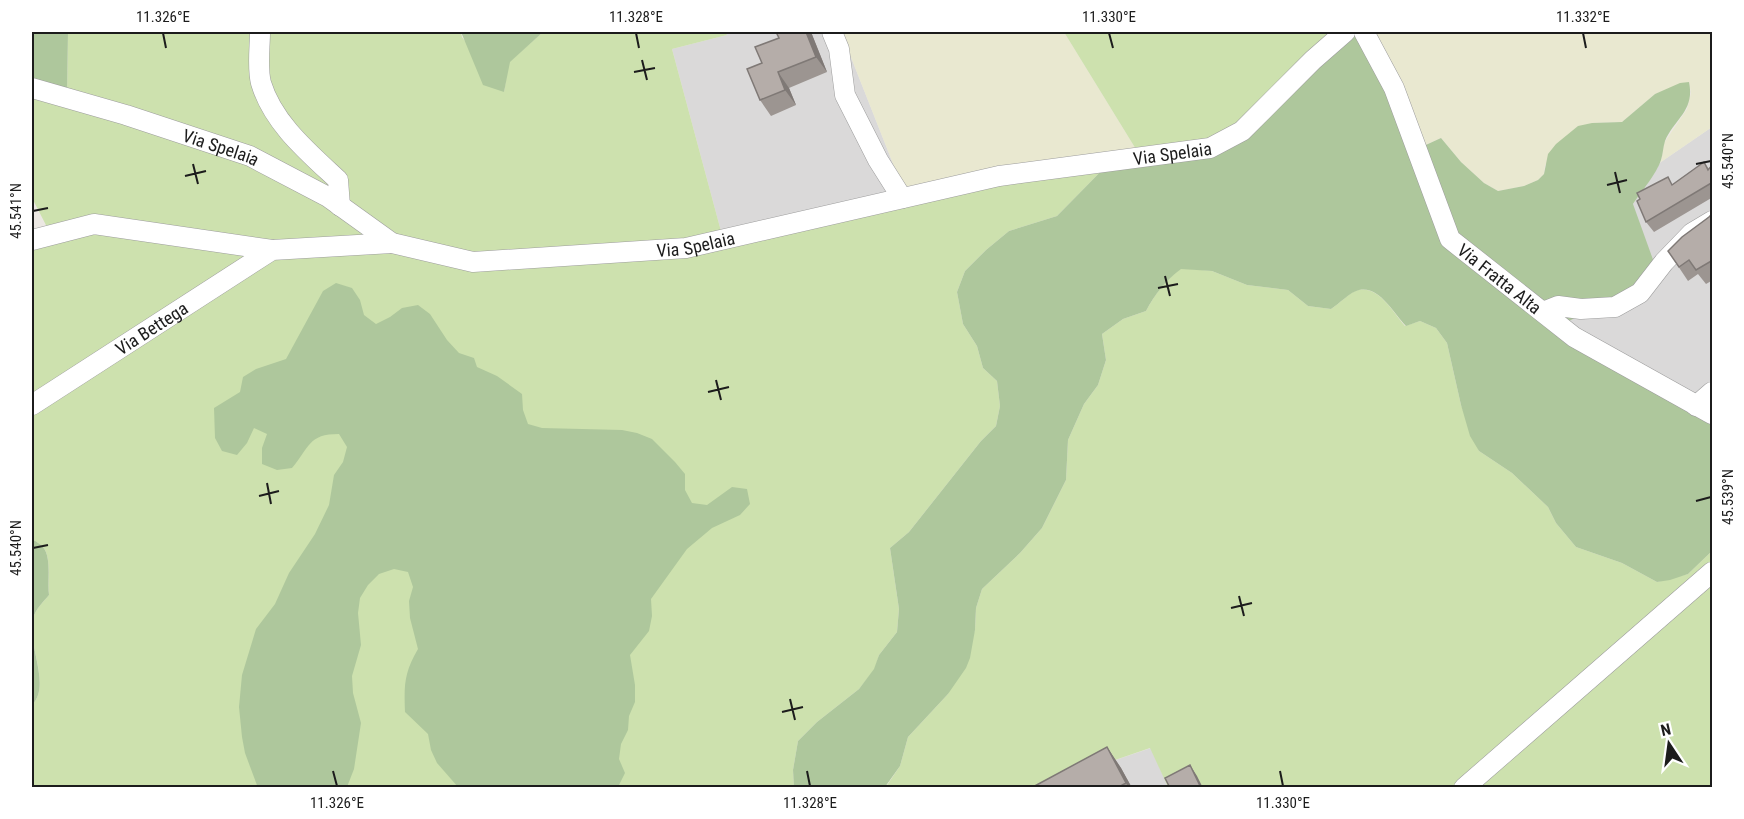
<svg xmlns="http://www.w3.org/2000/svg" width="1744" height="819" font-family="'Roboto Condensed',sans-serif">
<rect width="100%" height="100%" fill="#ece8e3"/>
<path fill="#dad9d9" d="M725,32H841L903,189L722,235L672,49L727,35Z
M1712,127V410L1661,387L1569,321L1642,284L1633,204L1661,162Z
M1151,748L1168,787L1053,788L1086,770Z"/>
<path fill="#e9e8d0" d="M841,32H1064L1142,159L903,189Z
M1363,32H1493L1497,34L1500,32H1712V127L1661,162L1664,143L1687,109L1691,93L1689,82L1655,94L1622,122L1592,123L1545,165L1544,174L1538,180L1524,186L1498,191L1484,183L1461,162L1441,138L1416,149Z"/>
<path fill="#cde1ae" d="M68,32H461L462,37L504,92L509,62L543,32H725L727,35L672,49L722,235L1113,159L1057,216L1009,231L986,250L965,271L957,292L963,324L977,346L983,368L997,381L1000,406L996,426L981,441L909,532L890,548L899,609L897,632L879,655L875,669L859,689L817,722L798,741L793,770L794,787H32V705C52,684 26,643 33,618C36,609 43,602 49,595C47,581 52,558 43,547C41,544 35,541 32,539V247L47,227L32,198V86L67,96Z
M1064,32H1349L1226,137L1142,159Z
M1181,268L1212,271L1247,285L1288,290L1308,306L1331,309C1339,304 1350,292 1358,290C1380,286 1393,313 1405,326L1420,321L1436,328L1447,343L1461,405L1479,451L1512,473L1548,507L1556,523L1576,547L1622,563L1657,582L1688,574L1712,551V787H1168L1150,748L1086,770L1053,787L885,788L900,766L908,737L948,694L975,630L976,608L982,589L1020,553L1042,528L1066,480L1068,440L1084,404L1098,385L1106,360L1102,334L1123,319L1146,311C1155,294 1165,281 1181,268Z"/>
<path fill="#aec79c" d="M32,32H68L67,96L32,86Z
M461,32H543L510,62L504,92L483,85Z
M1349,32H1363L1417,149L1441,138L1461,162L1484,183L1498,191L1524,186L1538,180L1544,174L1548,154L1556,144L1578,126L1592,123L1622,122L1655,94L1680,83L1689,82C1695,111 1675,118 1665,141C1663,147 1663,154 1661,160C1657,173 1641,192 1633,204L1656,268L1642,284L1569,321L1661,387L1712,410V551L1688,574L1670,580L1657,582L1622,563L1576,547L1556,523L1548,507L1512,473L1479,451L1470,436L1461,405L1447,343L1436,328L1420,321L1406,326C1393,313 1380,286 1359,290C1350,292 1339,304 1331,309L1308,306L1288,290L1247,285L1212,271L1181,269C1165,281 1155,294 1146,311L1123,319L1102,334L1106,360L1098,385L1084,404L1068,440L1066,480L1042,528L1020,553L982,589L976,608L975,630L970,658L966,668L948,694L908,737L900,766L885,787L794,788L793,770L798,741L817,722L859,689L874,669L879,655L897,632L899,609L890,548L909,532L981,441L996,426L1000,406L997,381L983,368L977,346L963,324L957,292L965,271L986,250L1009,231L1057,216L1113,159L1226,137Z
M336,283L352,288L360,300L364,315L376,324L390,317L402,308L418,305L430,314L447,340L459,353L474,358L477,367L497,376L522,394L523,410L528,424L542,428L622,430L637,433L652,439L675,462L685,474V490L692,503L707,505L732,487L747,489L750,504L740,515L712,528L687,549L651,599L652,616L649,631L630,655L635,685V702L629,716L628,730L621,744L619,759L625,773L618,787L508,788L499,785L494,787H458L437,763L431,750L428,734L405,712C404,685 404,673 418,649L410,618L409,601L413,587L408,572L394,569L379,574L368,585L360,598L358,613L361,645L352,676L353,693L361,723L354,769L347,787L258,788L245,753L242,737L239,707L242,675L256,629L275,604L289,573L315,534L329,505L334,475L343,462L347,447L339,434C308,434 310,447 292,468L277,470L262,464V448L267,434L254,428L247,443L237,455L222,451L215,438L214,408L240,392L243,377L256,369L286,359L323,291Z
M32,539C35,541 41,544 43,547C52,558 47,581 49,595C43,602 36,609 33,618C26,643 52,685 32,705Z"/>
<g fill="none" stroke-linecap="round" stroke-linejoin="round">
<g stroke="#9d9d9d" stroke-width="21">
<g id="minor">
<path d="M260,32C260,47 257,68 261,83C273,123 308,152 338,180L340,206"/>
<path d="M832,32L839,49L845,95L878,160L902,198"/>
<path id="s1" d="M1364,32L1394,88L1450,239L1574,337L1712,414"/>
<path id="s2" d="M32,88L126,115L250,156L328,197L392,243L473,262L686,248L999,176L1210,148L1242,131L1313,60L1345,32"/>
<path d="M32,240L94,224L272,250"/>
<path d="M1543,312L1558,306L1581,309L1615,307L1640,293L1664,262L1692,233L1712,221"/>
<path id="s3" d="M32,405L272,250L392,243"/>
<path d="M1696,406L1712,392"/>
<path d="M1464,788L1712,572"/>
</g>
</g>
<use href="#minor" stroke="#fff" stroke-width="20"/>
</g>
<path fill="#9c9591" d="M811,32L827,72L789,88L796,105L771,116L760,100L762,63Z
M1704,162L1709,169L1713,164V197L1654,232L1646,222L1673,184Z
M1713,213V280L1706,284L1698,274L1688,281L1668,251Z
M1107,747L1121,768L1132,788H1031Z"/>
<path fill="#7f7976" d="M806,32H811L827,72L816,57Z
M778,72L789,88L796,105L785,90Z
M1107,747L1121,768L1132,788H1129L1126,783Z
M1190,765L1197,776L1203,788H1201Z"/>
<path fill="#b5ada9" stroke="#7f7976" stroke-width="1.5" d="M776,32H806L816,57L778,72L785,90L760,100L747,69L762,63L755,47L779,38Z
M1704,162L1708,170L1713,164V182L1646,222L1637,201L1640,199L1637,193L1668,177L1672,185Z
M1713,213V260L1696,270L1689,260L1679,267L1668,251L1682,237L1709,217Z
M1107,747L1126,783L1117,788H1031Z
M1190,765L1201,788H1170L1165,778Z"/>
<path fill="none" stroke="#1c1c1c" stroke-width="2" d="M163,33L166,48M636,33L639,48M1109,33L1113,48M1583,33L1586,48M642,60L647,80M634,72L655,68M193,164L198,184M1696,164L1711,161M1615,172L1620,193M185,176L206,171M1607,185L1627,180M33,211L48,208M1165,276L1170,296M1158,288L1178,284M716,380L721,400M708,392L729,387M267,483L271,504M259,496L279,491M1696,501L1711,497M33,548L48,545M1239,596L1244,616M1231,608L1252,603M790,699L795,720M782,712L803,707M333,771L337,786M807,771L810,786M1280,771L1283,786"/>
<g text-anchor="middle" dominant-baseline="central" stroke-width="5" stroke-linejoin="round" paint-order="stroke">
<g font-size="18" fill="#1c1c1c" stroke="#fff">
<text stroke="none"><textPath href="#s2" startOffset="198">Via Spelaia</textPath></text>
<text stroke="none"><textPath href="#s2" startOffset="1188">Via Spelaia</textPath></text>
<text stroke="none"><textPath href="#s2" startOffset="702">Via Spelaia</textPath></text>
<text stroke="none"><textPath href="#s1" startOffset="288">Via Fratta Alta</textPath></text>
<text stroke="none"><textPath href="#s3" startOffset="142">Via Bettega</textPath></text>
</g>
</g>
<rect width="1744" height="819" fill="none" stroke="#ffffff" stroke-width="66"/>
<g transform="translate(1669 744) rotate(347)" stroke="#ffffff" stroke-width="4.5" paint-order="stroke">
<path d="M0-4.5L10 22L0 15L-10 22Z" fill="#1c1c1c"/>
<text y="-9" font-size="16" font-weight="bold" text-anchor="middle" fill="#1c1c1c">N</text>
</g>
<rect x="33" y="33" width="1678" height="753" fill="none" stroke="#1c1c1c" stroke-width="2"/>
<g font-size="15" text-anchor="middle" fill="#1c1c1c">
<text x="163" y="22">11.326°E</text>
<text x="636" y="22">11.328°E</text>
<text x="1109" y="22">11.330°E</text>
<text x="1583" y="22">11.332°E</text>
<text transform="translate(1728 161) rotate(-90)" y="5">45.540°N</text>
<text transform="translate(16 211) rotate(-90)" y="5">45.541°N</text>
<text transform="translate(1728 497) rotate(-90)" y="5">45.539°N</text>
<text transform="translate(16 548) rotate(-90)" y="5">45.540°N</text>
<text x="337" y="808">11.326°E</text>
<text x="810" y="808">11.328°E</text>
<text x="1283" y="808">11.330°E</text>
</g>
</svg>
